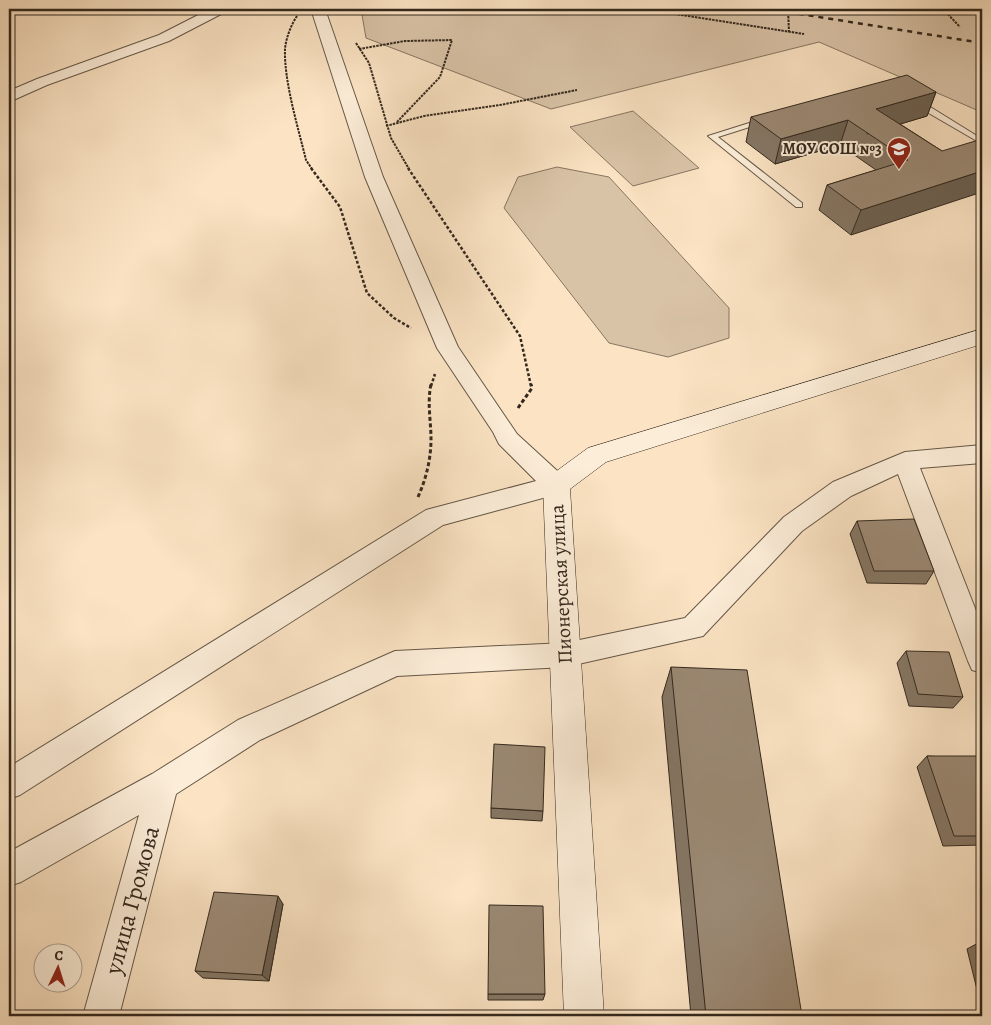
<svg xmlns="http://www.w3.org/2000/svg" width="991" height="1025" font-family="Alegreya,serif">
<rect width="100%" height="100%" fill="#fbe3c3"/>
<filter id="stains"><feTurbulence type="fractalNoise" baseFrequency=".004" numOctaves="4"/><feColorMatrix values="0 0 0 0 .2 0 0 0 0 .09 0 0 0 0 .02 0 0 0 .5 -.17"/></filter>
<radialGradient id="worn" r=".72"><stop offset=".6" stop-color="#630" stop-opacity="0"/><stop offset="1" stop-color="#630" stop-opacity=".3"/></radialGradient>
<path fill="#d9c3a7" stroke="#867662" d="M361,9H982V117L979,111L819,42L551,109L366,38Z
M633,111L699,168L633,186L570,127Z
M557,167L609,177L729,308V338L668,357L609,343L504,208L518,177Z"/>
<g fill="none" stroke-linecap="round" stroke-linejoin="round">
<g stroke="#655747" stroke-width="2">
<path id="lane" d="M913,100H919L982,139V144L913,104Z
M762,119L769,121L718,137L802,203V207H796L708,136Z"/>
</g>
<g stroke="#655747" stroke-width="2">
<path id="street" d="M210,9H227L225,12L169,41L47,85L9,102V91L37,79L159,35Z
M311,9H325L383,177L458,347L517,434L565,478L568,485L565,492L443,525L20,795L9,799V767L426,510L536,481L499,444L493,432L437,348L365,177Z
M982,445V463L920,468L982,626V673L972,670L968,661L898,474L851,496L802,531L703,636L565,667L397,676L260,740L176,794L119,1016H83L139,815L21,882L9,886V852L152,774L238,720L395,651L565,643L685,618L784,517L833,482L905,452Z"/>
</g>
<g stroke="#33281e" stroke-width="1">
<path id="secondary" d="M982,329V344L606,462L570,489L604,1016H564L543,485L547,478L588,448Z"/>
</g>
<path stroke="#33281e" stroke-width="2" stroke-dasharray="2.5 1" stroke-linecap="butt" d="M643,9L804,34
M788,9L789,32
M943,9L960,27
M297,16C291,25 286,38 285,49C284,82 298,127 306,160L312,169
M356,43L369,63L391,138L409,169
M359,49L405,41L452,40L440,77L397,122
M386,126L424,116L500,105L577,90"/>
<path stroke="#33281e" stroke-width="2.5" stroke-dasharray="3 2" stroke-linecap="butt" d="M311,168L340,207L367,293L394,318L411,328
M408,168L520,336L531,386
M431,386L435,374"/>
<path stroke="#33281e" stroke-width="3" stroke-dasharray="4 2.5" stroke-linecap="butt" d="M518,408L532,388L531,384
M418,497C426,479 431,459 431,439C431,421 427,403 431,384"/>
<use href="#lane" fill="#fcedd8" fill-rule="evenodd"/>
<use href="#street" fill="#fcedd8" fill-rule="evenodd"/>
<use href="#secondary" fill="#fcedd8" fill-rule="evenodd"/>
<path stroke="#33281e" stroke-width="2.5" stroke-dasharray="5 5" stroke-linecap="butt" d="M769,9L982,43"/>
</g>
<path fill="#857664" stroke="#33281e" d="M936,92L927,116L900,124L942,151L851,235L819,210L827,185L876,170L840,145L775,164L746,142L751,117Z
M857,521L934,571L926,584L867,583L850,534Z
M906,651L963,697L953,708L909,706L897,663Z
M671,667L802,1016H691L662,697Z
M927,756L982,759V845L943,846L917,767Z
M491,808L543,811L542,821L491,818Z
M283,904L269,981L203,978L195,971Z
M980,942H982V1010L967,949Z
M488,994H545L543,1000H488Z"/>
<path fill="#6c6051" stroke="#33281e" d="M936,92L927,116L867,134L876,109Z
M848,120L840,145L775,164L781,139Z
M982,171V192L851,235L861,210Z
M278,896L283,904L269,981L262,975Z"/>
<path fill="#9b8974" stroke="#33281e" d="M907,75L936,92L876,109L942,151L982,139V171L861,210L827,185L908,160L848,120L781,139L751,117Z
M914,519L934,571H874L857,521Z
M906,651L949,652L963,697L918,694Z
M671,667L747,670L802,1016H706Z
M494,744L545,747L543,811L491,808Z
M927,756H981L982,759V836H954Z
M214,892L278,896L262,975L195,971Z
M489,905L543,906L545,994H488Z
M980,942H982V952Z"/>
<defs>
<g id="school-pin" transform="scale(1.25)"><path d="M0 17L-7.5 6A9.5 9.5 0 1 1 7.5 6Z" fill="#8f2418" stroke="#fcedd8"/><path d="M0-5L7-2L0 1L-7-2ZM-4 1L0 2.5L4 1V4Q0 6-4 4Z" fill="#fff"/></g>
</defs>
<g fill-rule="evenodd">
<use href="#school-pin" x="899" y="149"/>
</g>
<g text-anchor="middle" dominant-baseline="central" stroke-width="4" stroke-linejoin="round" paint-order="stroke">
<g font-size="16" font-weight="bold" fill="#33281e" stroke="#fcedd8" text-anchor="end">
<text x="882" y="149">МОУ СОШ №3</text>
</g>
<g font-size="20" fill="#33281e" stroke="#fcedd8">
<text transform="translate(561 584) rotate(-93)">Пионерская улица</text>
</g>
<g font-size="24" fill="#33281e" stroke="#fcedd8">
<text transform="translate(132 900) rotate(-75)">улица Громова</text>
</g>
</g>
<rect width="991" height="1025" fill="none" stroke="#fbe3c3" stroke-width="30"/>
<rect x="10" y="10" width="971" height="1005" fill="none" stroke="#33281e" stroke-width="2.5"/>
<rect x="15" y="15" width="961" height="995" fill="none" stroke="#33281e"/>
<g transform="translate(58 968) rotate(4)"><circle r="24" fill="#fcedd8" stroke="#ac9e8e"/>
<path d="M0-4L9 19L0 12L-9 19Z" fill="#8f2418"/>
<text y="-8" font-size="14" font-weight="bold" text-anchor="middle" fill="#33281e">С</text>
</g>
<rect width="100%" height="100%" filter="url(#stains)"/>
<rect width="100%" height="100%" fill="url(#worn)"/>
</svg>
